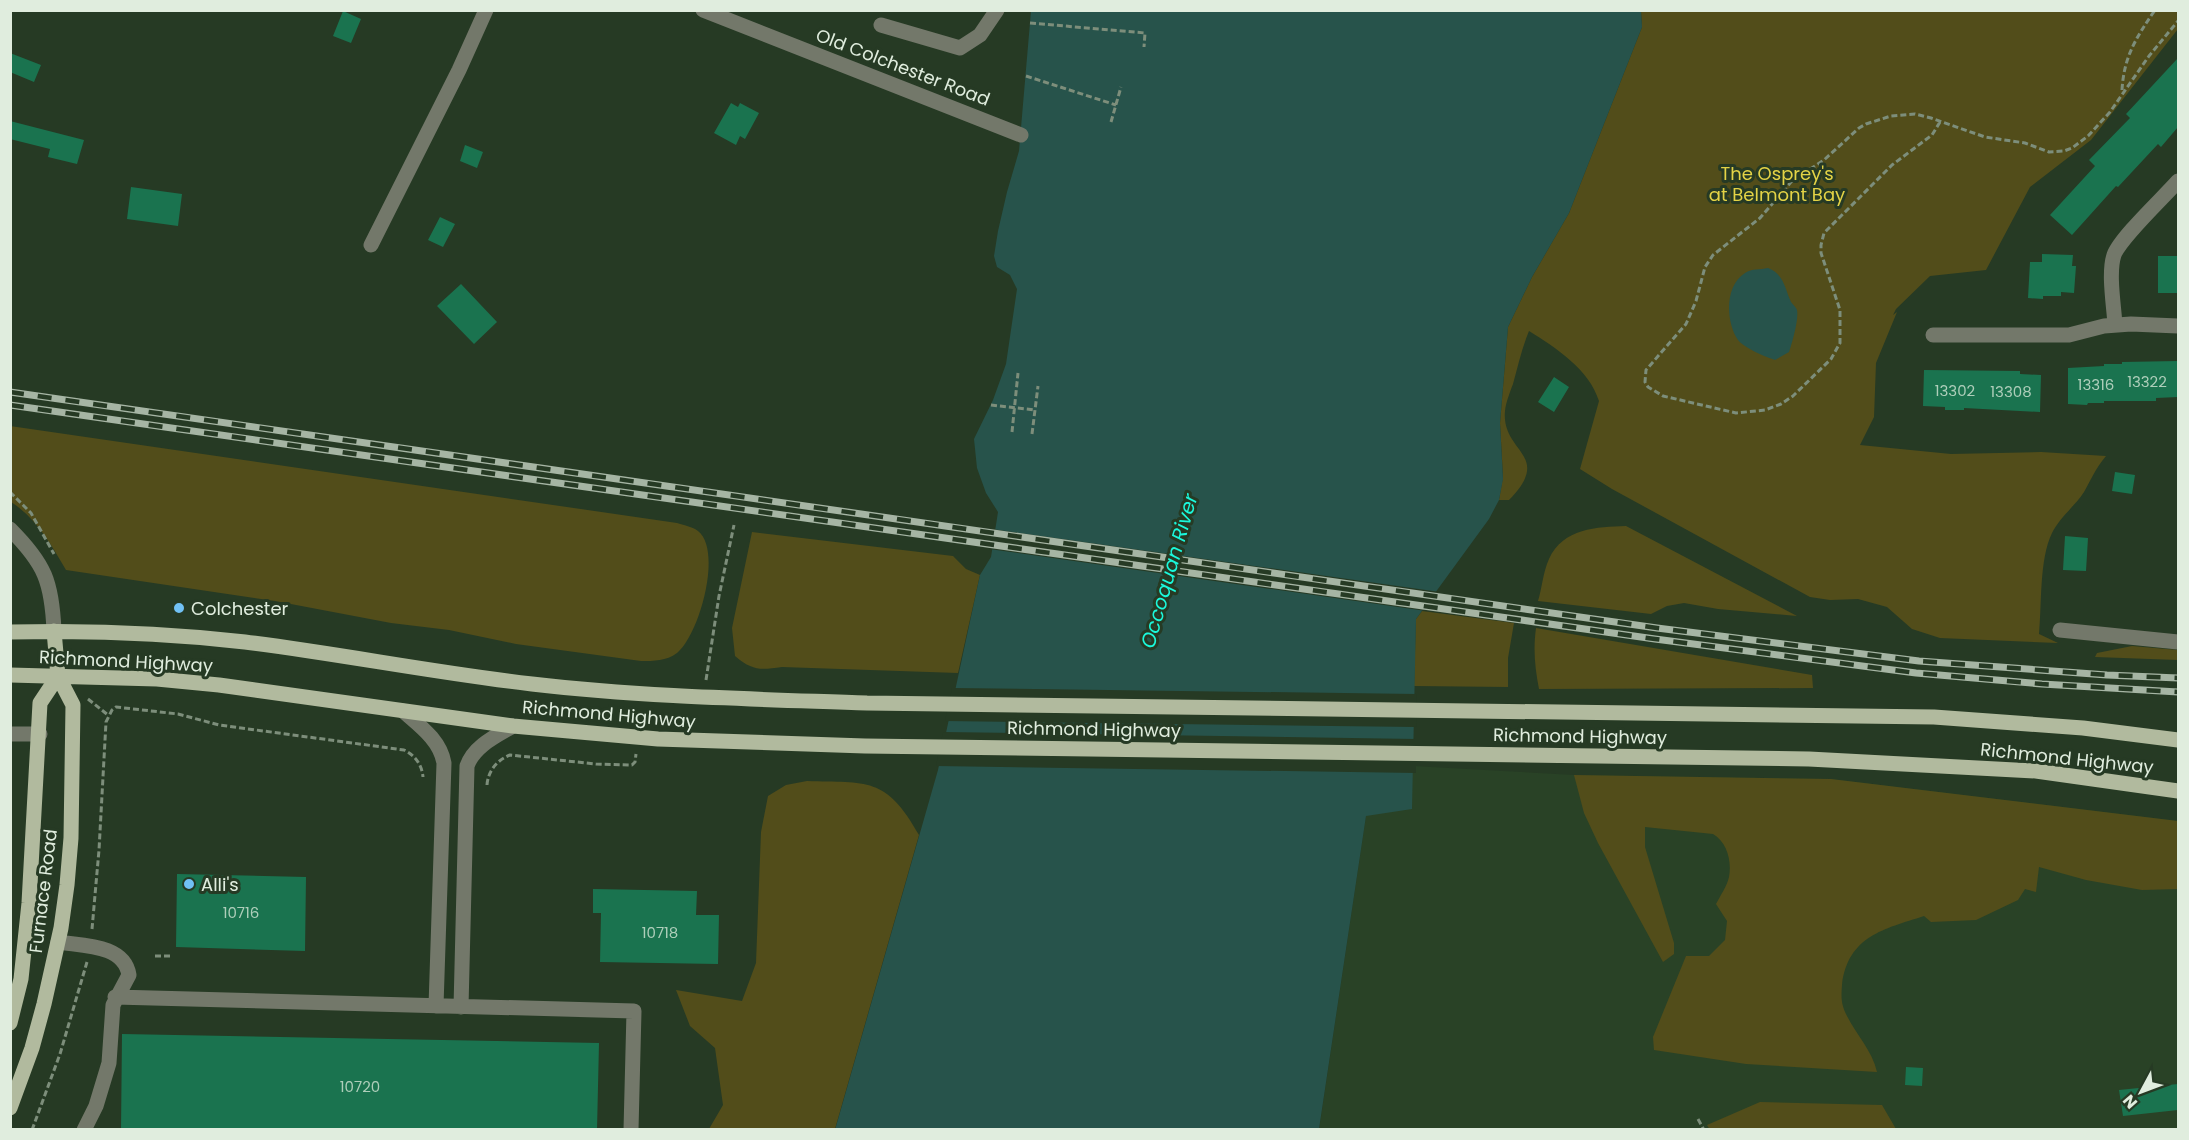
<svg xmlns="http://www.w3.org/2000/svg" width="2189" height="1140" font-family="Poppins,sans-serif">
<rect width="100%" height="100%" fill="#263a24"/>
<path fill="#294226" d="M1413,766L1574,775L1831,779L2178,821V1129L1319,1130L1366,816Z"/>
<path fill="#524d1a" d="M1641,11H2178V29L2091,140L2030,187L1986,270L1930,276L1896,309L1893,315L1897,312L1876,363L1874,417L1860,445L1951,454L2041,452L2106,456C2095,469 2092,478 2084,492C2075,506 2060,517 2052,533C2039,560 2042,604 2039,634L2058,643L1940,638L1912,629L1887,607L1858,599L1830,600L1810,597L1612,489L1580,469L1599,401C1589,369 1556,348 1529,331C1522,348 1518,366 1513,384C1510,392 1506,402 1505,411C1501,453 1554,454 1509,500H1499L1503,477L1500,423L1508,327L1532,277L1569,213L1642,27Z
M10,426L677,523C683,525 693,527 698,531C723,551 699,635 677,653C666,661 654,661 641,661L516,644L449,630L391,623L275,601L66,570C51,544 36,518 11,502Z
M1626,526L1797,616L1718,609L1684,603L1667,606L1651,614L1538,601C1542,588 1543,572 1549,559C1563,528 1597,527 1626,526Z
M752,532L953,556L966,569L980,575L958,673L782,667C760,670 753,671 735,656L732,628Z
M1422,611L1514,623L1508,658V687L1414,686L1416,619Z
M1536,628L1812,675L1813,688L1539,689C1535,668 1533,650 1536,628Z
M2132,646L2178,650V660L2095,657L2097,653Z
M1574,775L1831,779L2178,821V889L2142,890L2086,880L2039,867L2036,892L2025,889L2018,900L1976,920L1931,922L1924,916C1884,929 1848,936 1842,985C1841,997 1841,1005 1847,1016C1857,1036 1872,1050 1877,1072L1746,1064L1654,1050L1653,1037L1686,956H1709L1725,940L1727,921L1716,904C1720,896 1727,886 1729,877C1732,861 1727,842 1713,834L1645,827V847L1674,943V954L1663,962L1598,843L1584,813Z
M807,781C867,783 886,776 919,835L835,1129H709L723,1105L715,1048L690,1026L676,990L742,1001L756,963L761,832L768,796L786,785Z
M1760,1102L1882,1105L1896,1129L1710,1130L1707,1125Z"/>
<path fill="#27534b" d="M1031,11H1641L1642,27L1569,213L1532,277L1508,327L1500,423L1503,479L1499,500L1489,519L1416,619L1412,809L1366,816L1319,1129L835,1130L938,770L980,575L991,557L998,512L986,493L977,468L974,439L993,400L1006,364L1017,289L1010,275L997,267L994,256L998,231L1007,192L1019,151Z
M1768,268C1784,274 1785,289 1791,302C1793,305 1796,307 1797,310C1799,319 1792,343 1789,352L1775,360C1766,357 1744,348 1738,340C1726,323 1724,286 1745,273C1752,268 1760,270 1768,268Z"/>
<path fill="#263a24" d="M992,529L1440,592L1426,611L989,549Z
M952,688L1417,694L1416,727L945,721Z
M943,732L1416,739V773L936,766Z"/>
<path fill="#1a734f" d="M343,11L361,19L351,43L333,36Z
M10,53L41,65L34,82L10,72Z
M2178,58V127L2161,147L2158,144L2118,187L2116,186L2072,235L2050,215L2095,166L2089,160L2130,118L2126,114Z
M731,103L738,107L740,103L759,113L745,139L740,136L736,145L714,133Z
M10,121L84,140L77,164L48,157L50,149L10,139Z
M465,145L483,152L477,168L460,161Z
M131,187L182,194L178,226L127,219Z
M440,217L455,224L443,247L428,240Z
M2042,254L2073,255L2072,266H2076L2074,293L2061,292V296H2043V299L2028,298L2030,262H2042Z
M2158,256H2178V291L2177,293H2158Z
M461,284L497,322L474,344L437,306Z
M2178,361V397L2156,398V401H2104V403H2088L2087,405L2068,404V368L2104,366V364H2122V362Z
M1924,370L2020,371V374L2041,375L2040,412L1964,408V410H1945V407L1923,406Z
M1554,377L1569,387L1554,412L1538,402Z
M2115,472L2135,475L2132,494L2112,491Z
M2065,536L2088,538L2086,571L2063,570Z
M177,874L306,877L305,951L176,947Z
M593,889L697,891L696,915H719L718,964L600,962L601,913H593Z
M122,1034L599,1043L597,1130H121Z
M1906,1067L1923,1068L1922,1086L1905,1085Z
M2178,1084V1110L2123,1116L2119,1090Z"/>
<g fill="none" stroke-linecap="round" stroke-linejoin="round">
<path stroke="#7d8e7b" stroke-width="3" stroke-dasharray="6 3" stroke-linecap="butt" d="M1030,23L1145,33L1144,47
M1026,76L1116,105
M2122,90C2124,56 2136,38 2155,10
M1111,122L1121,87
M1940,122L1932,135L1892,165L1824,233L1821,245V253L1840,310V343L1831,359L1793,396L1781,404L1765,410L1736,413L1663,396L1648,387L1645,382L1646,370L1686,324L1696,301L1705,267L1713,255L1760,218L1791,182L1824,160L1859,128L1866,124L1891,116L1915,114L1931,118L1985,137L2025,143L2049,152L2064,151L2072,148L2088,136L2110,112L2149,56L2178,21
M991,405L1035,410
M1012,432L1018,373
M1032,434L1038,386
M10,492L31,513L54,554
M706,680L719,596L734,525
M88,699L108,715
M487,785C488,771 497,760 510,755L596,764L632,765L635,762L636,754
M92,929L99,850L106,722L112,710L116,707L178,714L219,725L404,750C415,755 422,765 423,777
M155,956H170
M1698,1119L1704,1130
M32,1130L60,1054L87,962"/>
<path stroke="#73786a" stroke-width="15" d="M703,10L1021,135
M881,25L960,48L980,35L997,10
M371,245L459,70L486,10
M2115,325C2114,306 2108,273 2114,255C2120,238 2164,197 2178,181
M1933,335H2069L2104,326L2131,324L2178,326
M10,529C45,564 52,582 54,631
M2060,630L2178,642
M403,711C420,726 440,740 444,763L436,1006
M10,734H40
M58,942C82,946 124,944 129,975L113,1005L109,1063L96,1106L84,1130
M115,997L634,1011L631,1130
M461,1007L467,766C474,746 496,736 513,726"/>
<path stroke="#b1ba9e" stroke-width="15" d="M10,632C89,630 168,633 245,642C341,654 436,673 532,684C643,697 755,699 867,703L1934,717L2083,728L2178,740
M10,675L157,679L219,685L513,726L658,739L865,746L1809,759L2036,771L2178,791
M10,1023L21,979L29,903L40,703L58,676
M10,1108L32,1048L44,1004L61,928L67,885L71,838L73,705L58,676L54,631"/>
<g stroke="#a6b5a4" stroke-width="7">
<path id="rail" d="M10,392L1657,628L1919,661L2107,675L2178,678
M10,405L1655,639L1916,673L2042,684L2178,692"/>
</g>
<use href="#rail" stroke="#263a24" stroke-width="4.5" stroke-dasharray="14" stroke-linecap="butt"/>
</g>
<g fill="#71c1f4" stroke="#263a24" stroke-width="2">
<circle cx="179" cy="608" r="6"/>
<circle cx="189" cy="884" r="6"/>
</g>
<g text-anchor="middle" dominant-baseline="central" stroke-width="6" stroke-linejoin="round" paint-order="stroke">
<g font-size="15" fill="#aeceba">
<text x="2147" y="381">13322</text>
<text x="2096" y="384">13316</text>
<text x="1955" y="390">13302</text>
<text x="2011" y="391">13308</text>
<text x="241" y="912">10716</text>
<text x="660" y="932">10718</text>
<text x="360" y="1086">10720</text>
</g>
<g font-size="18" fill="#e0edde" stroke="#263a24">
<text transform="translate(903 67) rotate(21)">Old Colchester Road</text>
<text transform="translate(126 661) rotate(3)">Richmond Highway</text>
<text transform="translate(609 714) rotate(5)">Richmond Highway</text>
<text transform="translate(1094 729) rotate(1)">Richmond Highway</text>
<text transform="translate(1580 736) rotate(1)">Richmond Highway</text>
<text transform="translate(2067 758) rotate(6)">Richmond Highway</text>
<text transform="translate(43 891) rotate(-83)">Furnace Road</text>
</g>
<g font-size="18" fill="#e3d346" stroke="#263a24">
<text x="1777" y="173">The Osprey's<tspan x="1777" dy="21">at Belmont Bay</tspan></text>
</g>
<g font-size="18" fill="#e0edde" stroke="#263a24" text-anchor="start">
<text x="191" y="608">Colchester</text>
<text x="201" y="884">Alli's</text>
</g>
<g font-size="20" font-style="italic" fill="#1bf8db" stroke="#263a24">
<text transform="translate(1169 571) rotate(-74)">Occoquan River</text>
</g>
</g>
<rect width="2189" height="1140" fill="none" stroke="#e0edde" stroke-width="24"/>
<g transform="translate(2141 1092) rotate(229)" stroke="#263a24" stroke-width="4.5" paint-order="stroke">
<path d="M0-4.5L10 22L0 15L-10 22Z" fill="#e0edde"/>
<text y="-9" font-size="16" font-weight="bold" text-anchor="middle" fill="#e0edde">N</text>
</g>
</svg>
